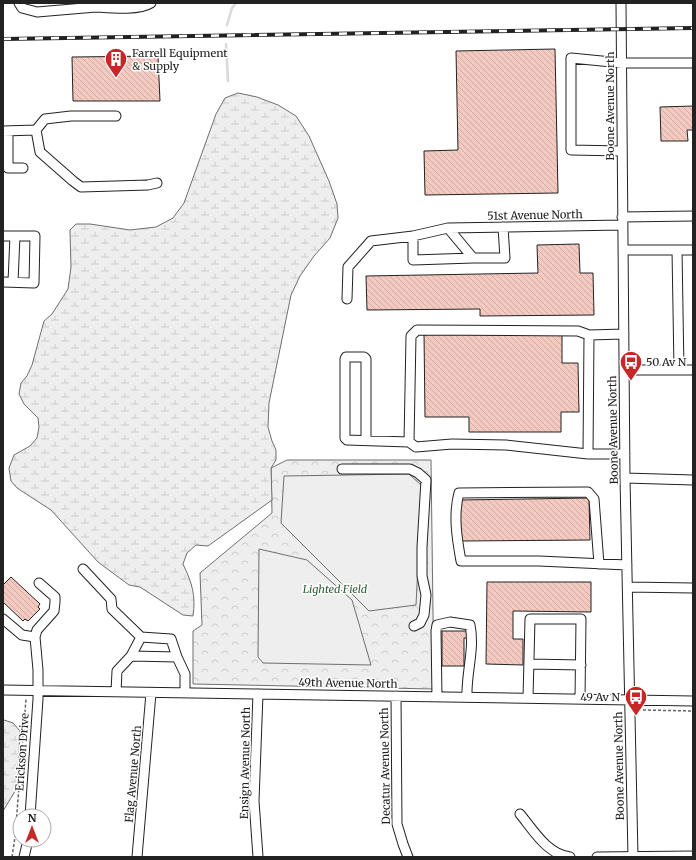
<svg xmlns="http://www.w3.org/2000/svg" width="696" height="860" font-family="Merriweather,serif">
<defs>
<pattern id="forest-crowns" width="20" height="18" patternUnits="userSpaceOnUse"><rect width="20" height="18" fill="#eee"/><path d="M2 6a3 3 0 1 1 6 0M12 15a3 3 0 1 1 6 0" fill="none" stroke="#ccc"/></pattern>
<pattern id="wetland-marsh" width="20" height="14" patternUnits="userSpaceOnUse"><rect width="20" height="14" fill="#eee"/><path d="M1 5h8M5 5V1M11 12h8M15 12V8" fill="none" stroke="#ccc"/></pattern>
<pattern id="building-back-hatch" width="6" height="6" patternUnits="userSpaceOnUse"><rect width="6" height="6" fill="#f3c9c0"/><path d="M-1 5l2 2M0 0l6 6M5-1l2 2" fill="none" stroke="#d0aca5"/></pattern>
</defs>
<rect width="100%" height="100%" fill="#fff"/>
<path fill="url(#forest-crowns)" stroke="#6f6f6f" d="M287,460H431L434,689L193,684V631L202,625L200,573L272,513L271,468Z"/>
<path fill="url(#wetland-marsh)" stroke="#6f6f6f" d="M238,93L257,97L278,105L296,116L309,136L329,181L337,204L338,218L330,238L314,256L300,276L291,295L269,403L268,427L272,441L276,450V460L271,468L272,500L208,546L196,545L187,553L183,564C192,583 196,595 193,616L183,615L140,587L129,585L98,562L51,510L17,488L11,481L9,468L14,455L30,446L37,438L39,427L38,418L24,404L19,394L21,383L27,376L32,365L44,321L52,314L68,289L71,267L70,230L76,224H90L130,230L156,227L173,218L184,203L216,114L225,98Z
M4,720L13,723L20,731L17,788L3,811V721Z"/>
<path fill="#eee" stroke="#6f6f6f" d="M409,474L422,486L416,605L369,611L281,523L284,476Z
M259,549L307,560L352,600L371,665L263,663L258,657Z"/>
<g fill="none" stroke-linecap="round" stroke-linejoin="round">
<path stroke="#d9d9d9" stroke-width="2.5" d="M227,25L232,8L236,3
M226,44L228,81"/>
</g>
<path fill="url(#building-back-hatch)" stroke="#222" d="M555,49L558,193L425,195L424,151L458,150L456,51Z
M158,56L160,101H73L72,57Z
M693,106V130H687L688,141H661L660,107Z
M579,244L580,273H593L594,315L480,316V309L367,310L366,276L538,273L537,245Z
M562,332V363H578L579,412H561V432H469V417H425L424,333Z
M589,498L590,540L461,541L460,500Z
M11,577L40,604L38,607L40,609L28,621L25,619L23,621L3,602V585Z
M487,582H591V612L513,611V639H523V665L486,664Z
M442,631H470V638H464V666H442Z"/>
<g fill="none" stroke-linecap="round" stroke-linejoin="round">
<g stroke="#222" stroke-width="11">
<path id="minor" d="M19,3L22,8L37,12L96,7V3
M621,3L625,478L633,857
M96,7C111,8 138,11 151,3
M116,116H71L45,119L36,130L40,152L73,181L81,187L148,185L157,183
M3,131L36,130
M8,131V168H23
M622,151L571,150V58L622,63H693
M622,217L693,216
M448,228L473,258L413,260V236L448,228L622,225
M3,236H35L34,283L3,282
M623,250H693
M677,250L679,370
M473,258H505L503,227
M13,282L15,236
M347,299L348,267L371,241L413,236
M624,334L589,335L588,454H625
M624,370H693
M366,440V359L364,357H346L345,359V438L347,440L409,442
M588,454L506,445L452,444L416,447L409,442L411,336L417,330L578,331L589,335
M342,469H410L418,473L426,480L422,547V576L426,595L424,615L420,623L414,626
M625,478L693,480
M599,564L594,499L588,492L459,493C453,515 457,539 461,561H539L627,565
M83,569L111,599L112,609L141,637L171,639L177,657
M628,587L693,588
M3,619L22,635L35,637
M131,656L141,637
M529,664L581,665
M3,690L693,701
M116,692L117,671L131,656L177,657L185,674V693
M258,694L254,801L258,857
M396,696L397,824L403,844L408,857
M437,697L436,631L437,625L450,622L470,625C475,649 466,673 467,697
M528,698L530,619H581L580,699
M520,814C534,831 547,854 570,857
M30,816L38,699V670L35,637L37,630L54,611L55,602V597L39,583
M24,857L28,840
M137,857L151,693
M597,857L693,856"/>
</g>
<path stroke="#646464" stroke-width="1.5" stroke-dasharray="3 2" stroke-linecap="butt" d="M643,710L693,711
M12,857L15,837L26,699"/>
<use href="#minor" stroke="#fff" stroke-width="9"/>
<g stroke="#222" stroke-width="4">
<path id="rail" d="M3,39L693,28"/>
</g>
<use href="#rail" stroke="#fff" stroke-width="2.5" stroke-dasharray="8" stroke-linecap="butt"/>
</g>
<defs>
<g id="building-pin" transform="scale(1.15)"><path d="M0 17L-7.5 6A9.5 9.5 0 1 1 7.5 6Z" fill="#c62828" stroke="#fff"/><path d="M-4-6H4V6H1V3H-1V6H-4ZM-2.5-4.3h1.7v1.8h-1.7ZM.8-4.3h1.7v1.8H.8ZM-2.5-1h1.7V.8h-1.7ZM.8-1h1.7V.8H.8Z" fill="#fff"/></g>
<g id="bus-pin" transform="scale(1.15)"><path d="M0 17L-7.5 6A9.5 9.5 0 1 1 7.5 6Z" fill="#c62828" stroke="#fff"/><path d="M-5-6H5V4H4V6H2V4H-2V6H-4V4H-5ZM-3.5-4V0h7V-4ZM-3.5 1.2v1.5H-2V1.2ZM2 1.2v1.5H3.5V1.2Z" fill="#fff"/></g>
</defs>
<g fill-rule="evenodd">
<use href="#building-pin" x="116" y="59"/>
<use href="#bus-pin" x="631" y="362"/>
<use href="#bus-pin" x="636" y="697"/>
</g>
<g text-anchor="middle" dominant-baseline="central" stroke-width="3" stroke-linejoin="round" paint-order="stroke">
<g font-size="11" fill="#222" stroke="#fff" text-anchor="start">
<text x="132" y="53">Farrell Equipment<tspan x="132" dy="13">&amp; Supply</tspan></text>
<text x="646" y="362">50 Av N</text>
<text x="620" y="697" text-anchor="end">49 Av N</text>
</g>
<g font-size="11" fill="#222" stroke="#fff">
<text transform="translate(610 106) rotate(-90)">Boone Avenue North</text>
<text transform="translate(535 215) rotate(-1)">51st Avenue North</text>
<text transform="translate(613 430) rotate(-91)">Boone Avenue North</text>
<text transform="translate(348 683) rotate(1)">49th Avenue North</text>
<text transform="translate(22 752) rotate(-86)">Erickson Drive</text>
<text transform="translate(245 763) rotate(-89)">Ensign Avenue North</text>
<text transform="translate(385 766) rotate(-91)">Decatur Avenue North</text>
<text transform="translate(619 766) rotate(-91)">Boone Avenue North</text>
<text transform="translate(133 774) rotate(-85)">Flag Avenue North</text>
</g>
<g font-size="11" font-style="italic" fill="#2f5e38" stroke="#fff">
<text x="335" y="589">Lighted Field</text>
</g>
</g>
<rect width="696" height="860" fill="none" stroke="#222222" stroke-width="8"/>
<g transform="translate(32 828)"><circle r="19" fill="#ffffff" stroke="#a7a7a7"/>
<path d="M0-3L7 15L0 10L-7 15Z" fill="#c62828"/>
<text y="-6" font-size="11" font-weight="bold" text-anchor="middle" fill="#222222">N</text>
</g>
</svg>
